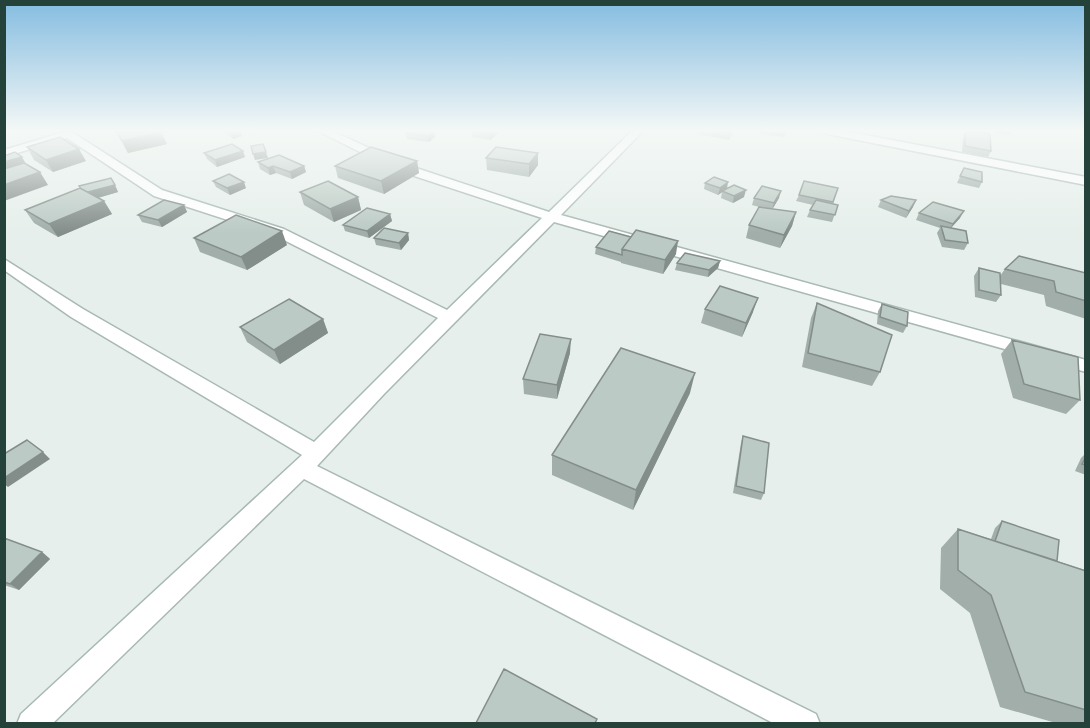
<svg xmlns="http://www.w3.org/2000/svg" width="1090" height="728" font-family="Signika,sans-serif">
<rect width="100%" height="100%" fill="#e6efeb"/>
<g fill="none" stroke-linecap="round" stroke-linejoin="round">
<g stroke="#a8b8b2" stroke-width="3">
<path id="minor" d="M318,131H332L404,164L549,212L632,131H643L561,215L1086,360V372L554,222L384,394L317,466L816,714L820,724H775L304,479L52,724H17L21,714L302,455L71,317L4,270V259L83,309L314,442L438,318L274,235L154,196L67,138L4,157V150L64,132H72L162,190L284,229L447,310L542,218L396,170Z
M822,131H844L1086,177V185L827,134Z"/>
</g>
<use href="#minor" fill="#fff" fill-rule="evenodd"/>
</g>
<path fill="#a1aea9" d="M116,131L167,144L128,153Z
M224,131H240L242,136L233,139Z
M472,131H501L490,140L472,137Z
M697,131H734L729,140L697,134Z
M761,131H787L784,137L760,134Z
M965,131H974L991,151L988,157L962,152L963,136Z
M997,131H1013L1011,135L996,133Z
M406,133L435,137L429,142L407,139Z
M27,147L86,161L53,172L34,160Z
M204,153L245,157L217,167L207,159Z
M486,158L538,165L529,177L487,170Z
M417,161L419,173L384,194L338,178L335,166Z
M258,162L304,166L306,172L292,179L276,173L270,175L260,169Z
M964,168L982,182L979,188L957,183Z
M111,178L118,192L98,198L104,201L112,214L58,237L34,223L25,210Z
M213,181L246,188L230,195L216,187Z
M705,183L727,189L744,197L733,203L721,198L722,192L718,195L704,189Z
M838,188L833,204L838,205L832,222L807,217L810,210L813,205L796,201L799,195Z
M300,192L358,197L361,210L334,222L304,205Z
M754,198H779L772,209L796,212L792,226L780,248L746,238L749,225L767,209L752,205Z
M881,200L913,207L906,218L878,207Z
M184,205L187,212L162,227L142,222L138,215Z
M919,213L960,218L951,228L968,243L964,250L942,247L937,233L940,228L916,220Z
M390,214L392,221L369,238L345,231L343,225Z
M408,233L409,240L401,250L376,245L374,238Z
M194,238L287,245L247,270L200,252Z
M596,247L676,254L663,274L621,263V262L595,254Z
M720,261L718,268L708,277L675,270L677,263Z
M979,268L1000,276L1005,269L1086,273V319L1046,306L1044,295L1001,284V295L996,302L975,297L974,276Z
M817,303L880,372L872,386L802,367L811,318Z
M882,304L907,326L903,333L877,324L878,311Z
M705,309L753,312L742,337L701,323Z
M323,319L328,333L280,364L247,342L240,327Z
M1012,340L1080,400L1066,414L1013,398L1001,354Z
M570,353L557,399L524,394L523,379Z
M690,393L633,510L552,475V455Z
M743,436L764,493L761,500L733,493L741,443Z
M1086,453V475L1075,471L1081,458Z
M1002,521L1057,561L1085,570L1086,569V723H1056L1000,707L970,613L940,589L941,548L958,529L991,539L995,528Z
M4,538L42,552L50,559L19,590L4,585Z"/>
<path fill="#838d89" d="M237,131H240L242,136L233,139L231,133Z
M434,131L435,137L429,142L428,136Z
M493,131H501L490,140L489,134Z
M161,132L167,144L128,153L122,141Z
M263,144L268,158L255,160L253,154Z
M79,149L86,161L53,172L46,160Z
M243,151L245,157L217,167L215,160Z
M538,153V165L529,177V164Z
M22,157L26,164L7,170L4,166V162Z
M417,161L419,173L384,194L381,181Z
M273,166L276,173L270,175L268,168Z
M304,166L306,172L292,179L290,172Z
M40,172L48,185L4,201V185Z
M244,182L246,188L230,195L227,188Z
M728,182L727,189L718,195L720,188Z
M115,185L118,192L87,201L83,194Z
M746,190L744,197L733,203L734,196Z
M781,191L779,198L772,210L774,203Z
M358,197L361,210L334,222L330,209Z
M916,200L913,207L906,218L909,211Z
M104,201L112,214L58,237L49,224Z
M184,205L187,212L162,227L158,220Z
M964,211L960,218L949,230L953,224Z
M796,212L792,226L780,248L784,235Z
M390,214L392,221L369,238L367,231Z
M282,231L287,245L247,270L241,257Z
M408,233L409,240L401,250L399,243Z
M678,241L676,254L663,274L665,260Z
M720,261L718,268L708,277L709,270Z
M758,298L753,312L742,337L746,323Z
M323,319L328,333L280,364L274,350Z
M571,339L570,353L557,399V385Z
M695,373L690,393L633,510L636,490Z
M43,452L50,459L8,487L4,484V478Z
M42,552L50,559L19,590L10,584Z"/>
<path fill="#bbcac4" stroke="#838d89" stroke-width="1.5" d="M116,131H161V132L122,141Z
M409,131H434L428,136L406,133Z
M472,131H493L489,134Z
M716,131H732L731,134Z
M966,131H974L990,134L991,151L965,146Z
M60,137L79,149L46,160L27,147Z
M232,144L243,151L215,160L204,153Z
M263,144L266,152L253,154L251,146Z
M371,147L417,161L381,181L335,166Z
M496,147L538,153L529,164L486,158Z
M15,152L22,157L4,162V156Z
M279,155L304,166L290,172L273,166L268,168L258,162Z
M24,163L40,172L4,185V169Z
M964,168L982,172V182L960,176Z
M229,174L244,182L227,188L213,181Z
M714,177L728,182L720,188L705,183Z
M111,178L115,185L88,192L81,189L79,186Z
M328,181L358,197L330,209L300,192Z
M804,181L838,188L833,202L799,195Z
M734,185L746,190L734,196L722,191Z
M762,186L781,191L774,203L754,198Z
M80,188L104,201L49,224L25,210Z
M891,196L916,200L909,211L881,200Z
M164,200L184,205L158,220L138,215Z
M816,200L838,205L835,215L810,210Z
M933,202L964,211L953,224L919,213Z
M759,207L796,212L784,235L749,225Z
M367,208L390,214L367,231L343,225Z
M236,215L282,231L241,257L194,238Z
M941,226L966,231L968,243L945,240Z
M384,228L408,233L399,243L374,238Z
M636,230L678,241L665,260L622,249Z
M609,231L631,237L622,249V255L596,247Z
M685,253L720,261L709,270L677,263Z
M1019,256L1086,273V301L1056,292L1054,281L1005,269Z
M979,268L1000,273L1001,295L979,290Z
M720,286L758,298L746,323L705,309Z
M289,299L323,319L274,350L240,327Z
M817,303L892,335L880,372L808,353Z
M882,304L908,312L907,326L880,317Z
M540,334L571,339L557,385L523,379Z
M1012,340L1078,357L1080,400L1024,384Z
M621,348L695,373L636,490L552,455Z
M743,436L769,443L764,493L736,486Z
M27,440L43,452L4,478V454Z
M1086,457V465L1082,464Z
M1002,521L1059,540L1057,561L995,541Z
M958,529L1086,571V710L1025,692L991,595L958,570Z
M4,538L42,552L10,584L4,582Z
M504,669L597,719L595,723H476Z"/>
<linearGradient id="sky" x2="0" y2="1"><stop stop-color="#84bce0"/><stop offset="0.56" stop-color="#f4f8f6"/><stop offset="1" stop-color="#f4f8f6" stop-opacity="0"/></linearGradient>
<rect width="1090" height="233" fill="url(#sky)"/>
<rect width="1090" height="728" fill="none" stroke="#24423a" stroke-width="12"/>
</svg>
